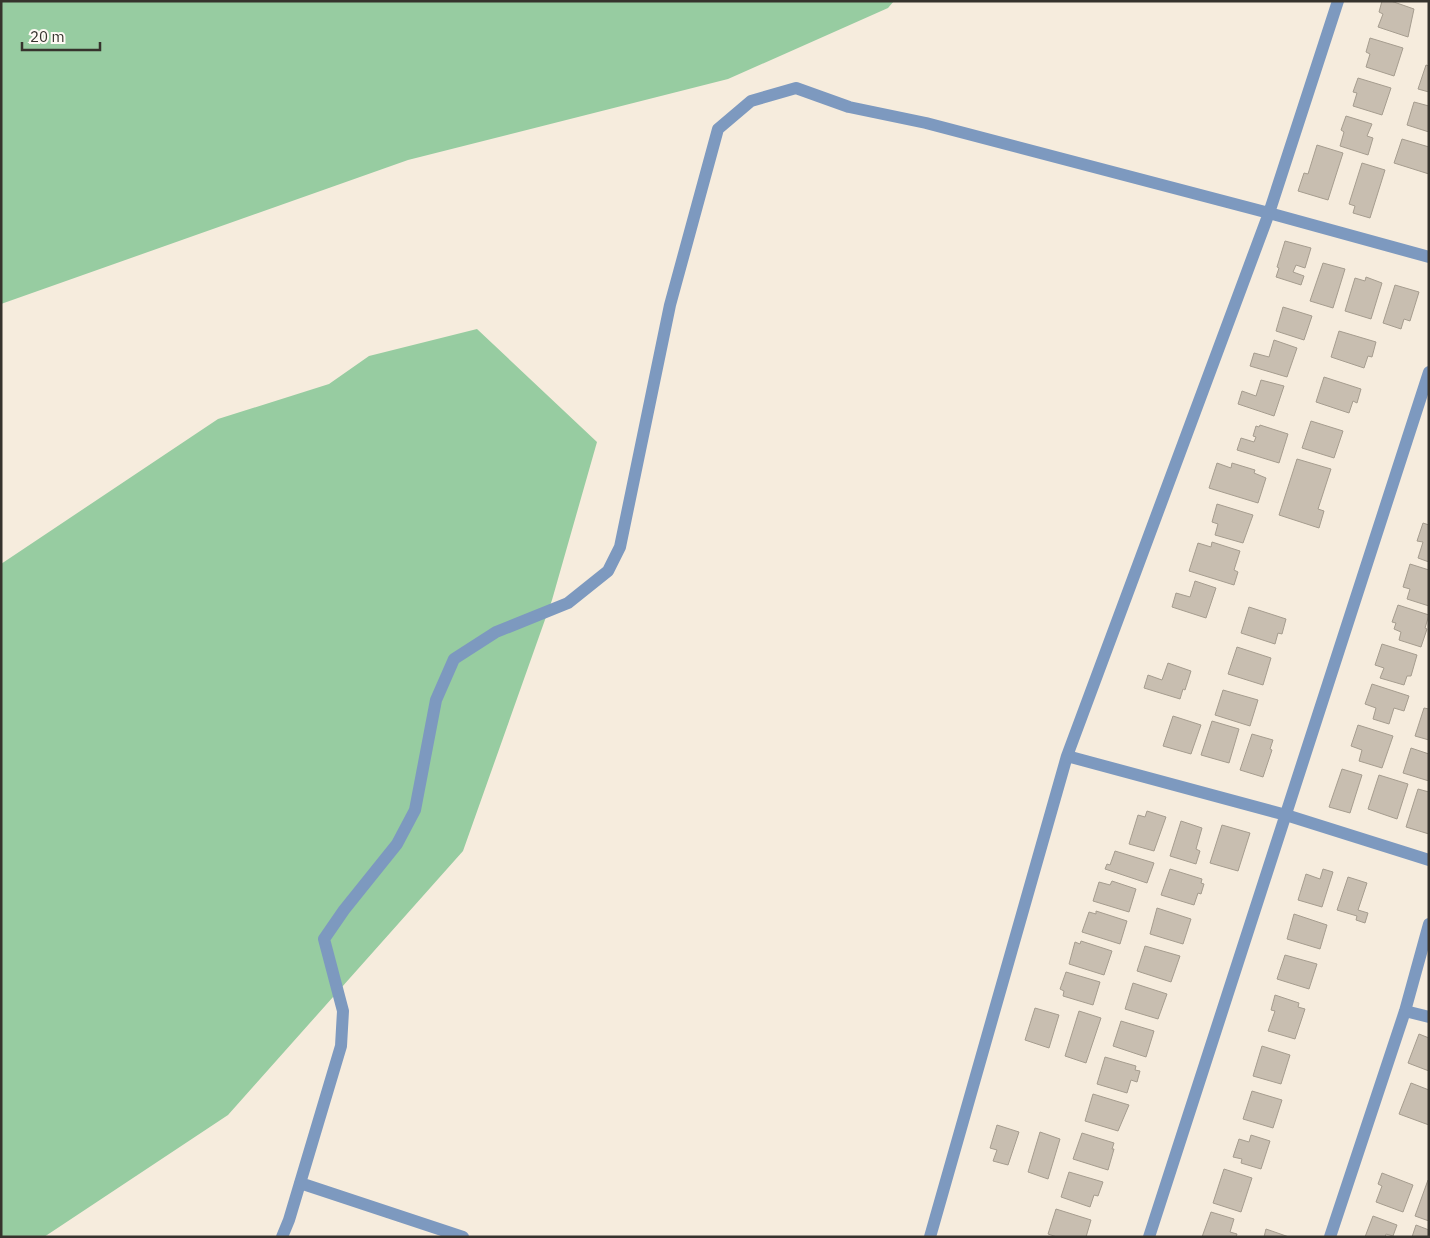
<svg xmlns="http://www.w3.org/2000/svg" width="1430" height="1238" font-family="'IBM Plex Sans',sans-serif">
<rect width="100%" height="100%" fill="#f6ecdd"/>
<path fill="#97cca1" d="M1,1H894L888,8L728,79L408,160L1,304Z
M477,329L597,442L552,600L463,851L228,1115L44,1237H1V564L218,419L329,384L369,356Z"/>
<path fill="#c8beb0" stroke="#a69d8f" d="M1382,1H1391L1414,9L1408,37L1378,27L1383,14L1379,12Z
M1370,38L1403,48L1394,76L1366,67L1370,54L1366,52Z
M1426,65L1429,66V92L1418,89Z
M1358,78L1391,88L1382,115L1353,106L1357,93L1353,92Z
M1414,102L1429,106V132L1407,125Z
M1346,116L1372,124L1367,136L1373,138L1368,155L1340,146L1344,132L1341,130Z
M1402,139L1429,147V174L1394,163Z
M1317,145L1343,153L1328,200L1298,191L1304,173L1308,174Z
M1362,163L1385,170L1370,218L1353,213L1355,206L1349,204Z
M1285,241L1311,248L1305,268L1296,265L1293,272L1304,276L1301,285L1276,277L1279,268L1277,267Z
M1323,263L1345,269L1333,308L1310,301Z
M1366,277L1382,283L1371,319L1345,311L1355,278L1365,281Z
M1395,285L1419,292L1410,321L1404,319L1401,329L1383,323Z
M1283,307L1312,316L1304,340L1276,331Z
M1339,331L1376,342L1372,357L1368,356L1364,368L1331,357Z
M1274,340L1297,348L1287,377L1250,366L1254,353L1269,357Z
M1324,377L1361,389L1357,403L1353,401L1349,413L1316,402Z
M1261,380L1284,386L1274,416L1238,404L1242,391L1256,396Z
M1311,421L1343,431L1334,458L1302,448Z
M1260,425L1288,434L1279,463L1237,450L1241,438L1254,442L1256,437L1253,436L1256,426L1259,427Z
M1297,459L1331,469L1318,509L1324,511L1319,528L1279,515Z
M1217,463L1231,468L1232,463L1255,470L1254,473L1266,478L1258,503L1209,488Z
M1217,504L1253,515L1243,543L1215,535L1218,524L1212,522Z
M1423,523L1429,525V562L1418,558L1423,542L1417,541Z
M1212,542L1240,551L1234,570L1238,572L1234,585L1189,571L1198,543L1211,547Z
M1410,564L1429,570V606L1407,599L1410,589L1403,587Z
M1195,581L1216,588L1206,618L1172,607L1176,593L1190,597Z
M1398,605L1429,615L1425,628L1427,629L1421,647L1399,640L1401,632L1394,629L1396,623L1392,622Z
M1249,607L1286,619L1282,634L1278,633L1275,644L1241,633Z
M1382,644L1417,655L1411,676H1407L1404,685L1380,678L1384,668L1375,665Z
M1237,647L1271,658L1263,685L1228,674Z
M1168,663L1191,671L1185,690L1183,689L1180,699L1144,688L1148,675L1162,680Z
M1372,684L1409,696L1404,711L1394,708L1389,724L1373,719L1376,708L1365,704Z
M1223,690L1258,700L1250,726L1215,715Z
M1424,708L1429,709V740L1415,736Z
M1173,716L1201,725L1191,754L1163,746Z
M1212,721L1239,729L1229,763L1201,755Z
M1358,725L1393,736L1382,768L1359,761L1362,750L1351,746Z
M1252,734L1273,740L1270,749L1272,750L1263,777L1240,770Z
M1411,748L1429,754V781L1403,773Z
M1342,769L1362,775L1350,813L1329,807Z
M1379,775L1408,784L1397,819L1368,809Z
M1418,789L1429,792V834L1406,827Z
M1147,811L1166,817L1154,851L1129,844L1138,815L1145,817Z
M1181,821L1202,828L1196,849L1200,851L1196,864L1170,856Z
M1222,825L1250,833L1238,871L1210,863Z
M1115,851L1154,863L1147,883L1105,869L1107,864L1110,865Z
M1170,869L1202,879L1201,883L1204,884L1201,894L1198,893L1194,905L1161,895Z
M1323,869L1333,872L1322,907L1298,900L1306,874L1320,879Z
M1348,877L1367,883L1358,910L1368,913L1365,923L1356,920L1357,916L1337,910Z
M1112,881L1136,889L1129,912L1093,901L1099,882L1110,885Z
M1157,908L1191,919L1183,944L1150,934Z
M1096,911L1127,921L1120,944L1082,932L1089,912L1096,914Z
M1294,914L1327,925L1320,949L1287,939Z
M1081,941L1112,951L1104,975L1069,964L1075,942L1080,944Z
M1145,946L1180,956L1171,982L1137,971Z
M1285,955L1317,964L1309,989L1277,979Z
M1066,972L1100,982L1093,1005L1063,996L1064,991L1060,989Z
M1133,983L1167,994L1158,1019L1125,1009Z
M1275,995L1299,1003L1298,1007L1305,1009L1295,1039L1268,1031L1275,1011L1271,1010Z
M1035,1008L1059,1015L1049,1048L1025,1040Z
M1079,1011L1101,1018L1086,1063L1065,1056Z
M1121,1021L1154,1031L1146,1057L1113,1046Z
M1419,1034L1429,1038V1071L1408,1063Z
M1262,1046L1290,1055L1281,1084L1253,1076Z
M1105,1057L1136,1066L1135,1070L1140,1071L1137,1082L1131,1080L1127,1093L1097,1084Z
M1411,1083L1429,1090V1125L1399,1114Z
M1252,1091L1282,1100L1273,1128L1243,1119Z
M1093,1094L1129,1105L1118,1131L1085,1121Z
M997,1125L1019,1132L1008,1165L993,1161L997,1150L990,1148Z
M1040,1132L1060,1139L1048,1179L1028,1172Z
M1082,1133L1114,1143L1112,1149H1114L1108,1170L1073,1159Z
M1251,1135L1270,1141L1261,1169L1241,1163L1242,1159L1233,1157L1239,1139L1249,1142Z
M1224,1169L1252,1178L1241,1212L1213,1203Z
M1069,1172L1103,1182L1098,1196L1094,1195L1090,1207L1061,1197Z
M1382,1173L1413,1185L1403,1212L1376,1202L1382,1186L1378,1184Z
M1428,1180H1429V1221L1415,1216Z
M1056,1209L1091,1220L1086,1237H1057L1048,1234Z
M1211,1212L1234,1219L1230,1232L1237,1234L1236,1237H1202Z
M1373,1216L1397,1225L1393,1236L1386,1234L1385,1237H1365Z
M1416,1225L1429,1230V1237H1412Z
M1266,1229L1289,1237H1264Z"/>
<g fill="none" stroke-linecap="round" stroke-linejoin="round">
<path stroke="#7d99bf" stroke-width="12" d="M1067,756L1286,815L1429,860
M1405,1011L1429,1017
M300,1183L463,1237
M282,1237L289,1220L341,1046L343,1011L324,939L344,910L397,844L415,810L436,700L454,659L496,632L568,603L608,571L620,547L670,305L718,129L751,101L796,88L849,107L926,123L1269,213L1429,257
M930,1237L1067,756L1269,213L1338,1
M1149,1237L1429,372
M1330,1237L1405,1011L1429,924"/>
</g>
<rect width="1430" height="1238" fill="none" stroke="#36332d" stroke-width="5"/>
<path d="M22 42v8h78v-8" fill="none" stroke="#36332d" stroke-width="2.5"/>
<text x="30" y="42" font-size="15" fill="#36332d" stroke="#fefaf4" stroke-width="4" paint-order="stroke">20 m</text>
</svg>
